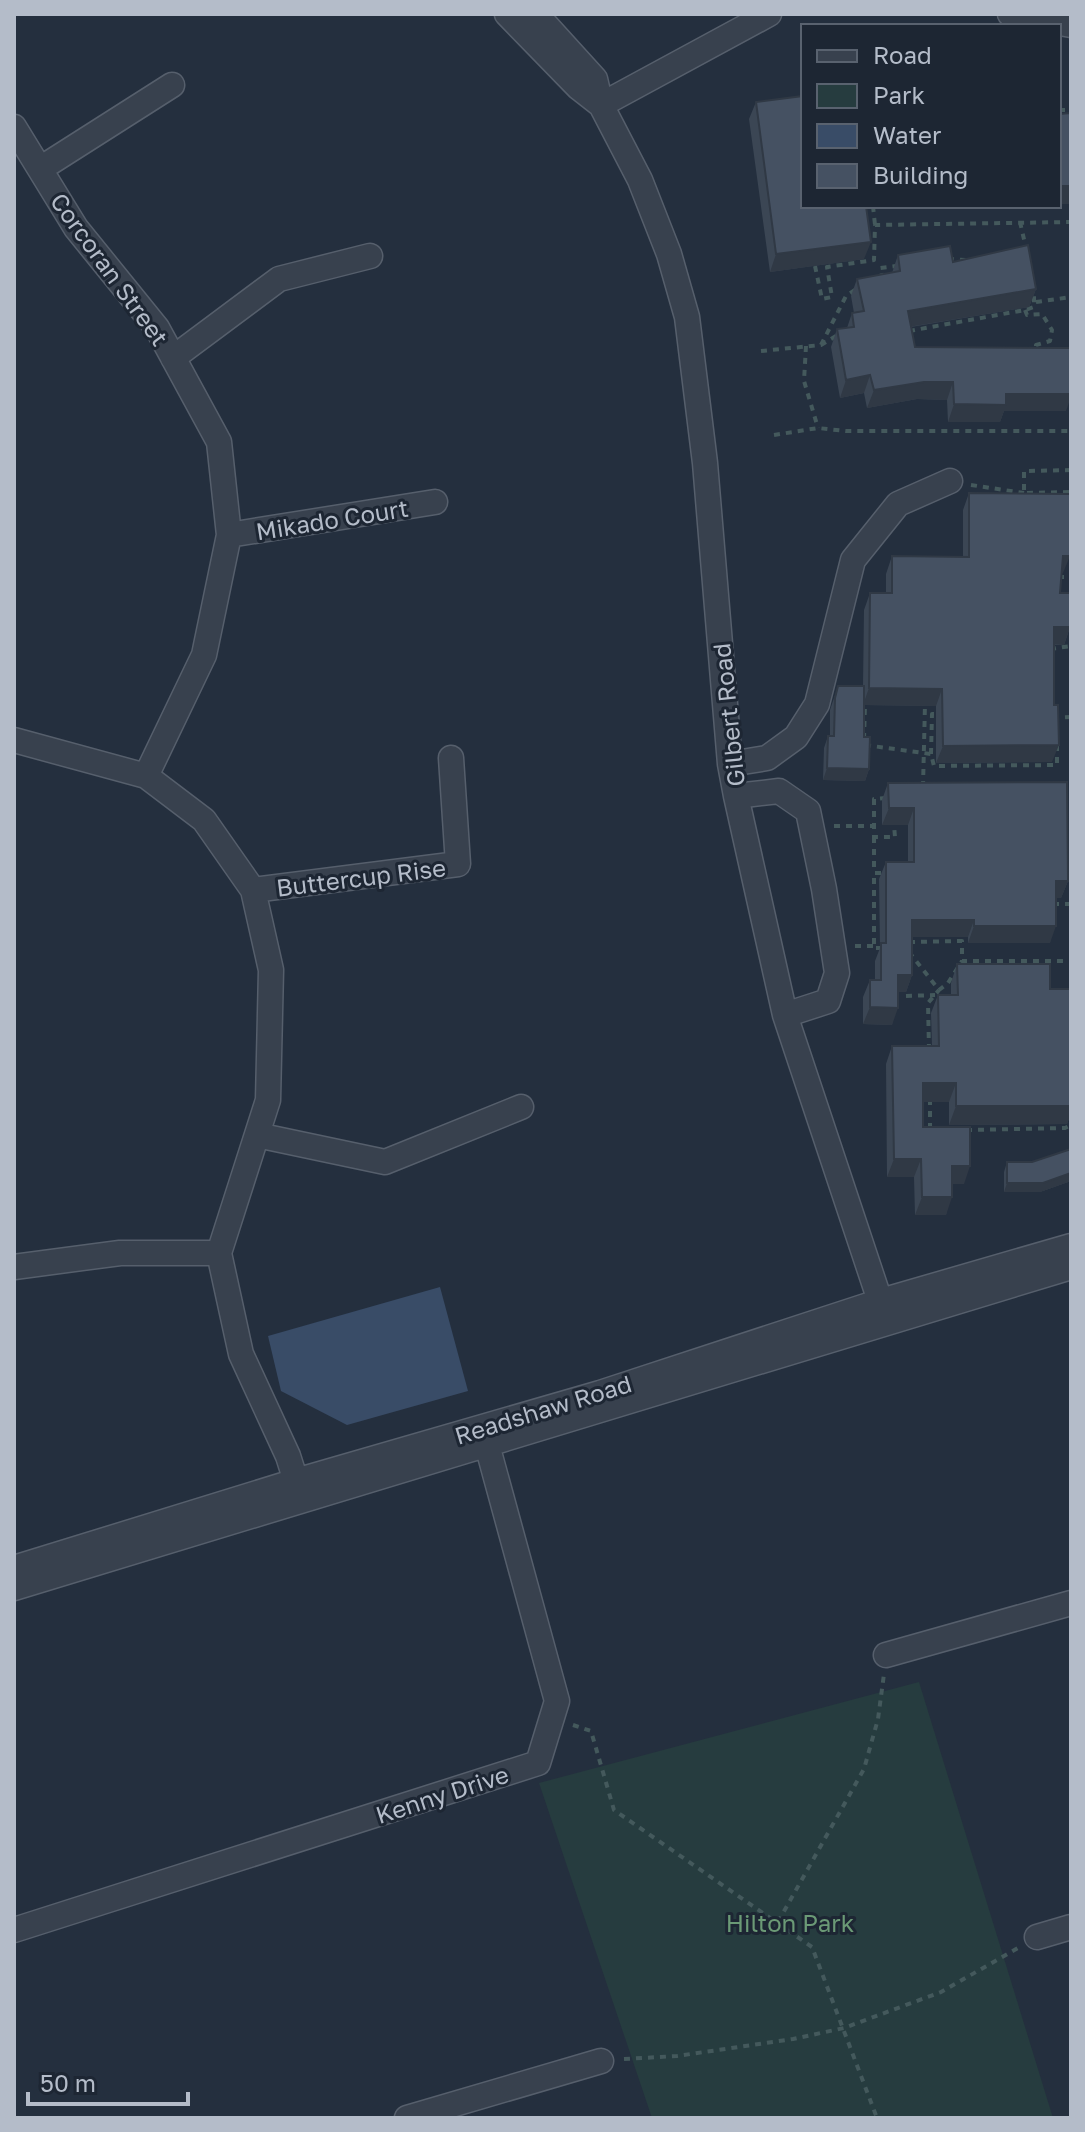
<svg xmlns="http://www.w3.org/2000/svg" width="1085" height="2132" font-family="'Golos Text',sans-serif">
<rect width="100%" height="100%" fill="#242f3e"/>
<path fill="#263c3f" d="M919,1682L1053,2118H652L539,1783Z"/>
<path fill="#394c67" d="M440,1287L468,1391L347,1425L281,1391L268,1336Z"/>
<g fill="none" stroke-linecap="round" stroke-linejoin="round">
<g stroke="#565f6c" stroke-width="27">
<path id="minor" d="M507,14L578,87L601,105
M536,14L595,79L601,105L640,180L669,254L687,317L705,463L730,764L736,796L785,1015L887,1322
M1010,14L1071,25
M601,105L769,14
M14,127L76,228L157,328L219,442L229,535L204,655L146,776
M40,169L172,85
M173,358L279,279L370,256
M229,535L435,502
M14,740L146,776L204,820L253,890L271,970L268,1100L219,1253L241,1354L288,1456L301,1497
M730,764L767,758L796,737L817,704L853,560L898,504L950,481
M736,796L779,791L808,811L824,889L837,973L828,1001L785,1015
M253,890L458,864L451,758
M257,1135L385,1162L521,1107
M14,1267L120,1253H219
M14,1568L296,1481L600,1393L881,1301L1071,1246
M14,1588L1071,1267
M886,1655L1071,1603
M14,1930L538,1763L557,1701L483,1430
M1037,1937L1071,1927
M407,2118L601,2061"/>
</g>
<path stroke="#44595c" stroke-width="4" stroke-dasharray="6 6" stroke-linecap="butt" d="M1059,110H1071
M873,206L875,225
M1020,222L1026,248
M948,259L967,260
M815,266L822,299L832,297L827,267L874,260L875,225L1071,222
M883,279L880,268L896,266
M1036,302L1071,297
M1025,310L1027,315L1042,314L1052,330L1050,341L1036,345V350
M909,331L1025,310L1034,307V292
M821,345L846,296L855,290
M806,346L804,381L818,428
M761,351L821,345L836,336
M774,435L818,428L846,431H1071
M1071,470L1024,471V493L1071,492
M971,485L1024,493
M1058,577H1071
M1050,649L1071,646
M1053,718L1071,717
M864,739L865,704
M865,745L931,754L934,766L1057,765V745
M931,754L932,714H942
M923,787L925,704
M886,798L874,799V837H895L894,825
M834,826H873
M874,837V873
M1053,904H1071
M909,942L962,941V961H1071
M855,946H874
M882,948H874V873H886
M909,952L939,990L948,983L962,961
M906,996L935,995
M929,1050L928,1003L939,990
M930,1099V1130
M966,1130L1065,1128L1071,1125
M573,1725L591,1731L614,1810L812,1947L877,2118
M778,1922L864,1769L878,1719L884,1674
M624,2059L677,2056L793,2039L844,2028L941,1992L1018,1948"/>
<use href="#minor" stroke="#38414e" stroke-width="24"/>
</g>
<path fill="#3b4654" d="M756,102L864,259L770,272L749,119Z
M898,255L953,262L1036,289L1029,307L911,327L915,347L1066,411H1004L1000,422H948L947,400L917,399L867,408L864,393L840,398L831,347L837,329L847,328L852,313H854L851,296L857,279L892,273Z
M969,493L1063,573H1062L1060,593L1070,627L1064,645H1054L1052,762L936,763V706L864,705V737L869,769L865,781L823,780L824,748L828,736H830V710L838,686H863L864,610L870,593H886V574L892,556L963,557V510Z
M888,783L1068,881L1061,898H1056L1050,943H968V937H912V975L906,992H898L892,1025L863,1024V997L870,980H875V961L880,948L879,879L886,862H908V825H882V800Z
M957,964L1050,989H1071V1113L1067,1124L949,1125V1102H923V1127L964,1184H952L946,1215H915L914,1177H887L886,1064L892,1046H932L931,1013L938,995H951V983Z
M1071,1149V1181L1040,1192H1004V1172L1007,1162H1032Z"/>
<path fill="#303945" d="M1059,186H1071V204H1059Z
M871,242L864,259L770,272L776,254Z
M1036,289L1029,307L902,328L908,311Z
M870,375L864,393L840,398L846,380Z
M924,382H953L947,400L917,399L867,408L874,390Z
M1006,394H1071V397L1066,411H1004L1000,422H948L954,404Z
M1063,556H1070L1063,573H1057Z
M1054,627H1070L1064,645L1048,644Z
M869,688L942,689L936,706L863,705Z
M1059,745L1052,762L936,763L943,746Z
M827,768L869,769L865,781L823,780Z
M889,808H914L908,825H882Z
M1056,881H1068L1061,898H1050Z
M912,920H974L968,937H906Z
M974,926H1056L1050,943H968Z
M898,975H912L906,992H892Z
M870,1007L898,1008L892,1025L863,1024Z
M923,1083H956L949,1102H917Z
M956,1106H1071V1113L1067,1124L949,1125Z
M894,1159H921L914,1177H887Z
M952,1166H970L964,1184H945Z
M1071,1173V1181L1040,1192H1004L1007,1183Z
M922,1197H952L946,1215H915Z"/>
<path fill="#455162" stroke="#303945" stroke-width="2" d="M803,96V206H866L871,242L776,254L756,102Z
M1071,113V186H1059V114Z
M1028,245L1036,289L908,311L915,347L1071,348V394H1006V405L954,404L953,382H924L874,390L870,375L846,380L837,329L854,327L852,313L864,311L857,279L900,271L898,255L950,246L953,262Z
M969,493L1070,494V556H1063L1060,593H1071L1070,627H1054V705H1058L1059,745L943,746L942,689L869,688L870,593H892V556L969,557Z
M838,686H864V737H870L869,769L827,768L828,736H834L835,698Z
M1067,782L1068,881H1056V926H974V920H912V975H898V1008L870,1007V980H881V943H886V862H914V808H889L888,783Z
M957,964H1050V989H1071V1106H956V1083H923V1127H970V1166H952V1197H922L921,1159H894L892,1046H939L938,995H958Z
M1071,1149V1173L1043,1183H1007V1162H1032Z"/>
<g text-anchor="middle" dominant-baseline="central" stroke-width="6" stroke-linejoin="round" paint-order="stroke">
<g font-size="24" fill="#b4bcc9" stroke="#1d2633">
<text transform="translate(110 269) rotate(54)">Corcoran Street</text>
<text transform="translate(332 519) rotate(-9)">Mikado Court</text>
<text transform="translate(728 715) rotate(-96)">Gilbert Road</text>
<text transform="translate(361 877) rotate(-7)">Buttercup Rise</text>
<text transform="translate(543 1409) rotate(-17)">Readshaw Road</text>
<text transform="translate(442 1794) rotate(-18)">Kenny Drive</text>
</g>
<g font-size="24" fill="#6b9a76" stroke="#1d2633">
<text x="790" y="1922">Hilton Park</text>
</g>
</g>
<rect width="1085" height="2132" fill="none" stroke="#b4bcc9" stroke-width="32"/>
<rect x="801" y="24" width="260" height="184" fill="#1d2633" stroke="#59626f" stroke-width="2"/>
<rect x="817" y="50" width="40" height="12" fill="#38414e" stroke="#59626f" stroke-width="2"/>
<text x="873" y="64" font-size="24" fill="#b4bcc9">Road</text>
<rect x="817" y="84" width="40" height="24" fill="#263c3f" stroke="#59626f" stroke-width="2"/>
<text x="873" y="104" font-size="24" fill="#b4bcc9">Park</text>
<rect x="817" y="124" width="40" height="24" fill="#394c67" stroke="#59626f" stroke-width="2"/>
<text x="873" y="144" font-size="24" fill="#b4bcc9">Water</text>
<rect x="817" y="164" width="40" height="24" fill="#455162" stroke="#59626f" stroke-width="2"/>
<text x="873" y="184" font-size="24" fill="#b4bcc9">Building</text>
<path d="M28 2092v12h160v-12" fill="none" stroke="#b4bcc9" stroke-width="4"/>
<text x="40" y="2092" font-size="24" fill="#b4bcc9" stroke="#1d2633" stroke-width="6" paint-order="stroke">50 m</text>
</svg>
